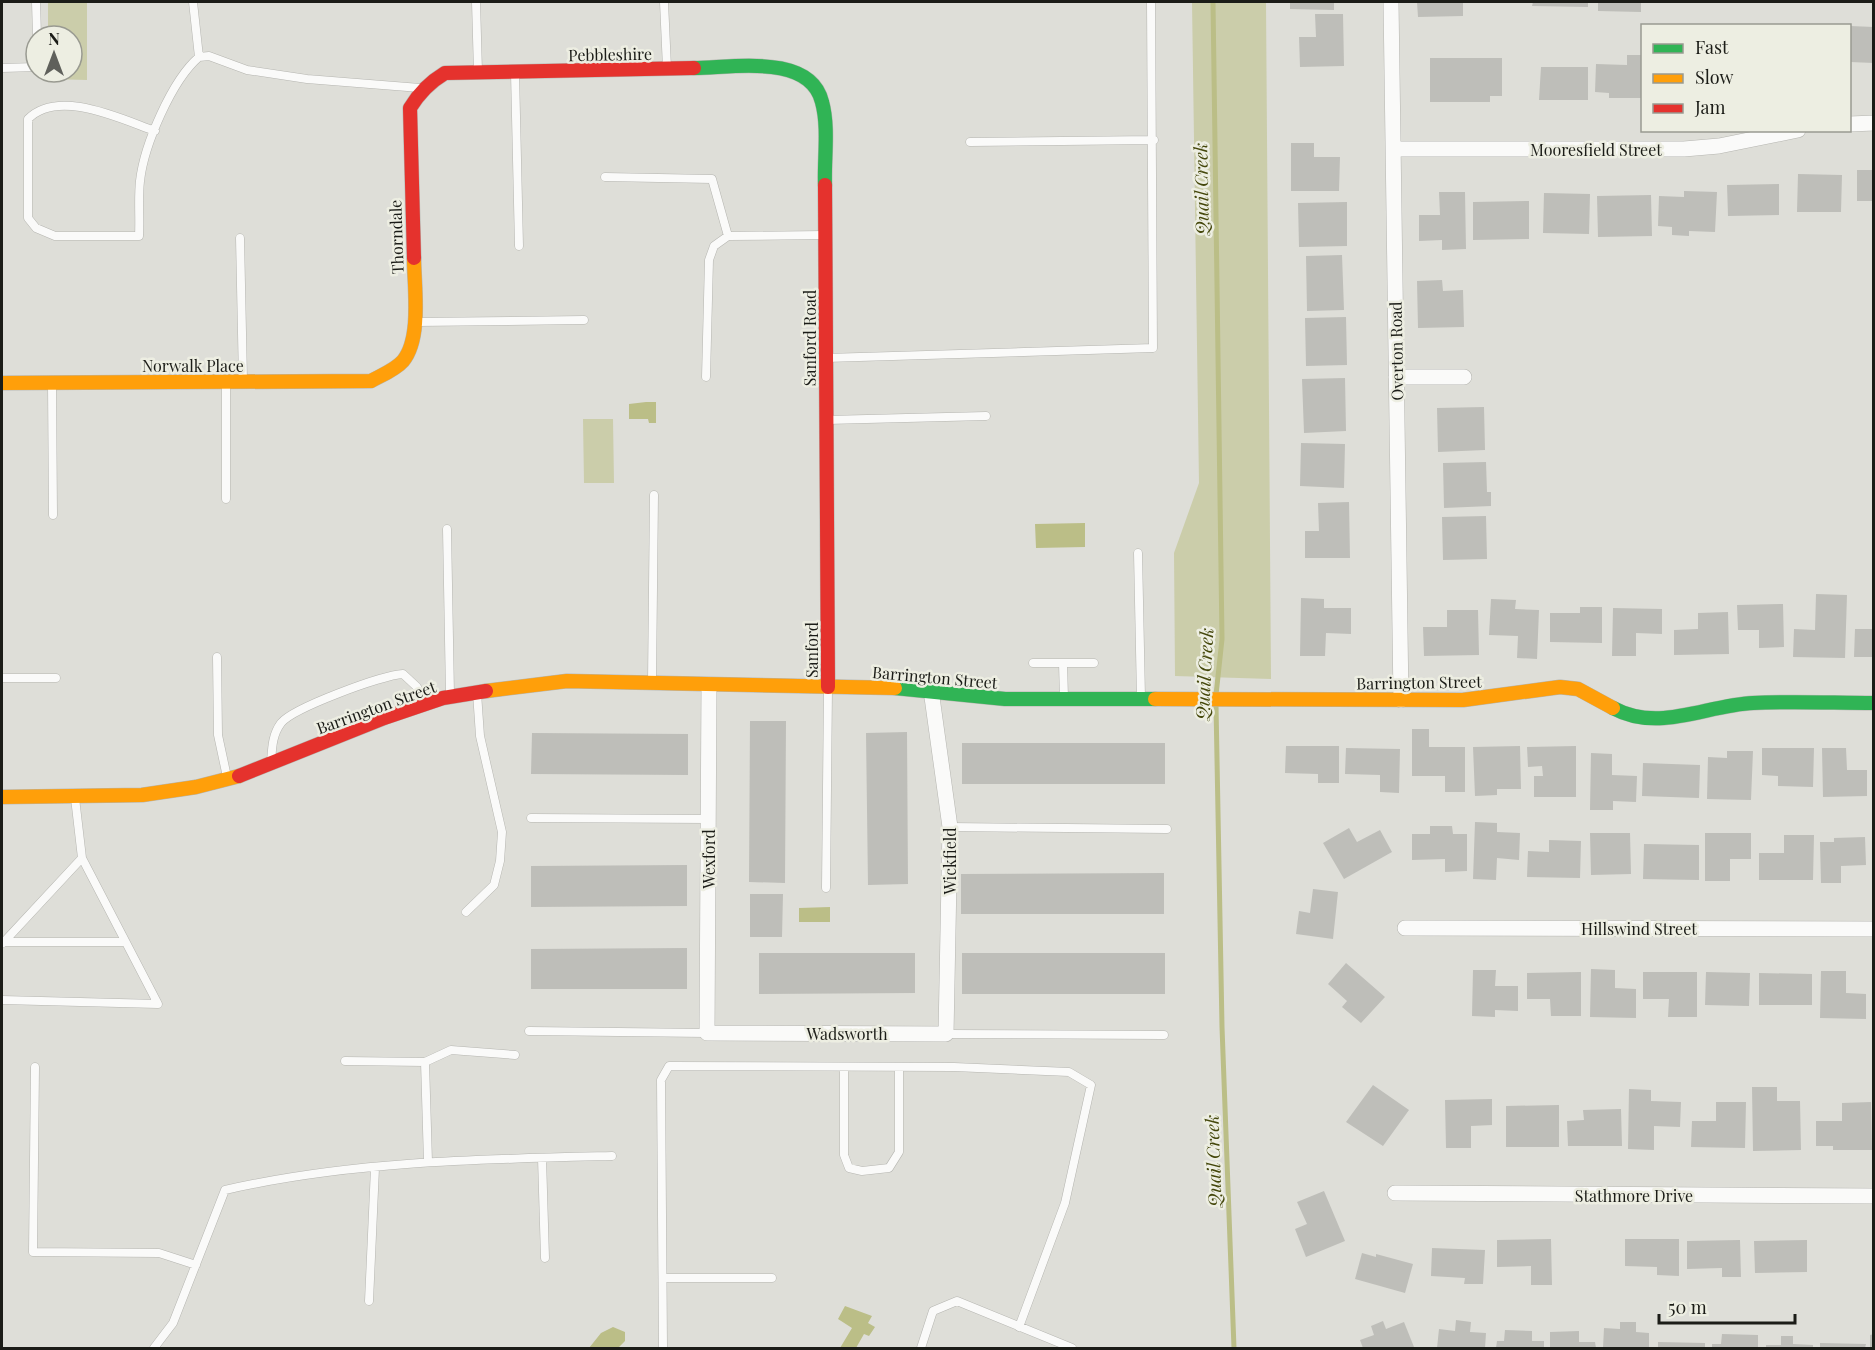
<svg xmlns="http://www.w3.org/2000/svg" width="1875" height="1350" font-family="'Playfair Display',serif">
<rect width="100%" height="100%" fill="#deded8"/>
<path fill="#cbcdaa" d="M48,2H87V80L48,79V72H72V36H48Z
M1192,2H1266L1271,679L1175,676L1174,553L1199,483Z
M583,419H613L614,483H584Z"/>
<path fill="#bbbe87" d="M646,402H656V423H649L648,419H629V404Z
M1085,523V547L1036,548L1035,524Z
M830,907V922H799V908Z
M845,1306L872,1316L868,1323L875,1327L869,1336L864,1334L856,1348H840L852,1328L838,1319Z
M613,1327L625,1332V1341L619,1347L589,1348L601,1333Z"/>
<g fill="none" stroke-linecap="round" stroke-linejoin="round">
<path stroke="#bbbe87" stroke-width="5" d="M1213,2L1222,639L1216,695
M1216,705L1222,1027L1234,1348"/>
</g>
<path fill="#bebeb9" d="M1290,2H1334V10L1290,9Z
M1417,2H1463V16L1418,17Z
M1533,2H1588V7L1532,6Z
M1598,2H1641V12L1598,11Z
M1315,14H1343L1344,66L1300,67L1299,37H1316Z
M1850,26L1874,27V63L1850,62Z
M1627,55H1642V98H1609V93L1595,92L1596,64L1627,65Z
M1430,58H1502V96H1490V102H1430Z
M1541,67H1588V100H1539Z
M1291,143H1314V157H1340L1339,191H1291Z
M1857,170H1874V201H1857Z
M1798,174L1842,175L1841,212H1797Z
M1779,184V215L1728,216L1727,185Z
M1684,191L1717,192L1715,232L1689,231V236L1672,235V227L1658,226L1659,196L1684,197Z
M1439,192H1465L1466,249L1442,250V240L1419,241V215H1440Z
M1544,193L1590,194L1589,234L1543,233Z
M1651,195L1652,236L1598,237L1597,196Z
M1529,201V239L1473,240V202Z
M1347,202V246L1299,247L1298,203Z
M1342,255L1344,310L1307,311L1306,256Z
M1442,280L1443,291L1463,290L1464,327L1418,328L1417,281Z
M1346,317L1347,365L1306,366L1305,318Z
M1345,378L1346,431L1304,433L1302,379Z
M1484,407L1485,450L1438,452L1437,408Z
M1301,443L1345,444L1344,488L1300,486Z
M1486,462L1487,492H1491V506L1444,508L1443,463Z
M1349,502L1350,558H1305V531H1319L1318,503Z
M1486,516L1487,559L1443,560L1442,517Z
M1816,594L1847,595L1845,658L1793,657L1794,629L1815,630Z
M1301,598L1324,599V608H1351V634L1326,633L1325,656H1300Z
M1491,599L1516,600L1515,609L1539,610L1537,659L1517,658L1518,636L1489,635Z
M1783,604L1784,647L1759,648V630H1738L1737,605Z
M1580,607H1602V643L1550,642V613H1580Z
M1613,608L1662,609V634L1636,633V656H1612Z
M1447,610H1478L1479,655L1424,656L1423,627H1447Z
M1728,612L1729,654L1674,655V630L1698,629V613Z
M1855,629H1874V657H1854Z
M750,721H786L785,883L749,882Z
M1412,729H1429V747H1465V792H1445V776H1412Z
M907,732L908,884L868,885L866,733Z
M532,733L688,734V775L531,774Z
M962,743H1165V784H962Z
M1286,746H1339V783H1318V774L1285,773Z
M1520,746L1521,789H1497V795L1475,796L1473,747Z
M1576,746V797H1534V776H1543L1542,766L1528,767L1527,747Z
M1346,748L1400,749L1399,793L1380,792V775L1345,774Z
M1762,748H1814L1813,787L1778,786V776L1762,775Z
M1822,748H1846L1847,770H1867V796L1823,797Z
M1727,751H1753L1751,800L1707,799L1708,757L1727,758Z
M1591,753L1612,754V775L1637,776L1636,802L1613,801V810H1590Z
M1643,763L1700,765L1699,798L1642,796Z
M1475,822L1497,823V832L1520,833L1519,860L1497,858L1496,880L1473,879Z
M1430,826H1452L1453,834H1467V871L1445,872V859L1412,860V834H1430Z
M1349,828L1357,842L1380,830L1392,852L1344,879L1323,843Z
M1590,833H1630L1631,874L1591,875Z
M1705,833H1751V859H1730V881H1705Z
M1784,835H1814L1813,880H1759V853H1784Z
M1865,837L1866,865L1841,866V883H1821L1820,842H1834V838Z
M1549,840L1581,841L1580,878L1527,877L1528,851L1549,852Z
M1644,844L1699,845V880L1643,879Z
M687,865V906L531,907V866Z
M1164,873V914H961V874Z
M1313,889L1338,892L1333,939L1296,934L1299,911L1310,913Z
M750,894H783L782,937H750Z
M687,948V989H531V949Z
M759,953H915V993L759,994Z
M962,953H1165V994H962Z
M1346,963L1385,997L1361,1023L1342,1007L1347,1001L1328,984Z
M1591,969L1615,970V988L1636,989V1018L1590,1017Z
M1473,970H1496L1495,986H1518V1011L1495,1010V1017L1472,1016Z
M1821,971H1846V993L1866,994V1019L1820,1018Z
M1581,972V1016H1551L1550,999H1527V973Z
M1643,972H1697V1017H1668L1669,999H1643Z
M1706,972L1750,973L1749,1006L1705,1005Z
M1759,973L1812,974V1005H1759Z
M1373,1085L1409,1110L1383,1146L1346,1122Z
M1752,1087H1777V1101H1800L1801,1150L1753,1151Z
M1629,1089L1651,1090V1101L1681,1102L1680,1127L1654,1126V1150L1628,1149Z
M1492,1099V1125L1471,1126V1148H1446L1445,1100Z
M1716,1102H1746L1745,1148L1691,1147L1692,1121H1716Z
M1871,1102L1872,1150H1833V1146H1816V1121H1842V1103Z
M1559,1105V1147H1506V1106Z
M1621,1109L1622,1146H1568L1567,1121L1584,1120L1583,1110Z
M1324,1191L1345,1241L1306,1257L1295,1229L1307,1224L1297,1202Z
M1551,1239L1552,1285H1531V1266L1497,1267V1240Z
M1625,1239H1679V1276L1657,1275V1267L1625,1266Z
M1740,1240L1741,1277H1722V1268L1687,1269V1241Z
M1807,1240V1272L1755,1273L1754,1241Z
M1432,1248L1485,1250L1483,1284H1464L1465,1278L1431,1276Z
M1362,1253L1376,1257V1254L1413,1264L1405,1293L1355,1279Z
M1456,1320L1471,1322L1470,1332L1486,1333L1485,1348H1437L1439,1329L1455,1331Z
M1383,1321L1386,1329L1404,1322L1414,1347L1363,1348L1360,1340L1374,1335L1371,1326Z
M1620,1322H1636V1332L1649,1333V1348H1603L1604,1328L1620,1329Z
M1505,1330L1532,1331V1341H1544V1348H1496L1497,1341H1504Z
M1579,1331V1342H1595L1596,1348H1550V1332Z
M1722,1334L1758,1335V1348H1712V1344H1721Z
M1874,1334V1348H1870V1335Z
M1781,1336H1793V1344L1813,1345V1348H1766V1345H1781Z
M1658,1342L1705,1343V1348H1658Z
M1820,1343L1866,1344L1865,1348H1820Z"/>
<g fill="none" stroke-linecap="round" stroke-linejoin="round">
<g stroke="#b5b5b0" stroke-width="9">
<path id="lane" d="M36,2L37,36
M193,2L199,57
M476,2L478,72
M664,2L667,68
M2,68L36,67
M515,73L519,246
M155,131C121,119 58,88 28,119V218L36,228L55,236H139C140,218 138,199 140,181C144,145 172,80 199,57L209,56L247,70L307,79L420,88
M970,142L1154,140
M605,177L712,179L728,236L824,235
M240,238L243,380
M416,322L584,320
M826,358L1153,348L1151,2
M706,377L709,260L714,246L728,236
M226,383V499
M52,384L53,515
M827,420L986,416
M447,529L450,695
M1138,553L1141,698
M217,657L218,735L227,777
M1033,663H1094
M1063,663L1064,698
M2,678H56
M652,681L654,495
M271,763C272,749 272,735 281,723C293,708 382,675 403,674L417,687L426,704
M531,818L708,819
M950,827L1167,829
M826,888L828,688
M466,912L494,885L500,861L502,832L480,736L477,693
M4,942H125
M3,943L82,858
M2,1000L158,1004L82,858L75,798
M529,1031L707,1033
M946,1034L1164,1035
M345,1061L425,1062L428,1162
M425,1062L451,1050L515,1055
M35,1067L33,1252L159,1253L196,1265
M844,1067V1155L849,1168L862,1171L889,1168L899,1152V1067
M542,1158L545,1258
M663,1278H772
M369,1301L375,1168
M154,1348L173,1323L225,1190C351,1161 483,1159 612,1156
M663,1348L661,1080L669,1066L954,1067L1069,1072L1091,1085L1065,1203L1019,1327
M921,1348L933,1311L957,1301L1072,1348"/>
</g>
<g stroke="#b5b5b0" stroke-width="16">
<path id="street" d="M1391,2L1401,700
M1850,124L1874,123
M1394,149H1684L1719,146L1798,130
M1396,377H1464
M709,685L707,1033L946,1034L950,827L931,690
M1405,928L1874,929
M1395,1193L1874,1196"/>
</g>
<g stroke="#b5b5b0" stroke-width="15">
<path id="fast" d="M694,68C732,68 810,53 822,102C829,127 824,159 825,185
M895,688L1005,699H1155
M1613,708C1659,733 1706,705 1753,703C1793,701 1834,703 1874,703"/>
</g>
<g stroke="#b5b5b0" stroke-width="15">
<path id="slow" d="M2,383L371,381C382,375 395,370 403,361C422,338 414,286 414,258
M486,691L567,681L895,688
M1155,699L1463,700L1560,687L1578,689L1613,708
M2,797L142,795L196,787L239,776"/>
</g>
<g stroke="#b5b5b0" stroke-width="15">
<path id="jam" d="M825,185L828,687
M414,258L410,108C419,93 430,82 445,73L694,68
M239,776L384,718L443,698L486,691"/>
</g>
<use href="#lane" stroke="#fafaf9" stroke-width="8"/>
<use href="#street" stroke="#fafaf9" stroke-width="15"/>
<use href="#fast" stroke="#30b455" stroke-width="14"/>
<use href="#slow" stroke="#ff9f0a" stroke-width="14"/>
<use href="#jam" stroke="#e5322d" stroke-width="14"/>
</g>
<g text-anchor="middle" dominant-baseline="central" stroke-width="5" stroke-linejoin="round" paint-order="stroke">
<g font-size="16" fill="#1b1c17" stroke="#edeee2">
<text transform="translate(610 54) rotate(-1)">Pebbleshire</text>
<text x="1596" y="149">Mooresfield Street</text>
<text transform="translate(396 237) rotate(-92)">Thorndale</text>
<text transform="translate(809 338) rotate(-90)">Sanford Road</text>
<text transform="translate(1396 351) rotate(-91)">Overton Road</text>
<text x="193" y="365">Norwalk Place</text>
<text transform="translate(811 650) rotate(-90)">Sanford</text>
<text transform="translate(935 677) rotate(5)">Barrington Street</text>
<text transform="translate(1419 682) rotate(-1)">Barrington Street</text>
<text transform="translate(376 707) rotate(-20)">Barrington Street</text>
<text transform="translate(708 859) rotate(-90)">Wexford</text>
<text transform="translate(949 861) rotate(-90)">Wickfield</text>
<text x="1639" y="928">Hillswind Street</text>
<text x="847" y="1033">Wadsworth</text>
<text x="1634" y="1195">Stathmore Drive</text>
</g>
<g font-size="18" font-style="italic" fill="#44470b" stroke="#edeee2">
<text transform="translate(1201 189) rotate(-91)">Quail Creek</text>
<text transform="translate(1204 674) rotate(-87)">Quail Creek</text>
<text transform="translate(1213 1161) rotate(-92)">Quail Creek</text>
</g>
</g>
<rect width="1875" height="1350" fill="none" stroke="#1b1c17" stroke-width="6"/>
<rect x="1641" y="24" width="210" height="108" fill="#edeee2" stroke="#999a91" stroke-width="1.5"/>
<rect x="1653" y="44" width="30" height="9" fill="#30b455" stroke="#999a91" stroke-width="1.5"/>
<text x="1695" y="54" font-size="18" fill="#1b1c17">Fast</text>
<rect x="1653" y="74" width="30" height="9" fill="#ff9f0a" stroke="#999a91" stroke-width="1.5"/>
<text x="1695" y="84" font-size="18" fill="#1b1c17">Slow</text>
<rect x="1653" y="104" width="30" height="9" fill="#e5322d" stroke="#999a91" stroke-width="1.5"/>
<text x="1695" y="114" font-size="18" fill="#1b1c17">Jam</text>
<g transform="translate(54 54)"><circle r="28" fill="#edeee2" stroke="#999a91" stroke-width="1.5"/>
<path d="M0-4.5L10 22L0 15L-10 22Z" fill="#5f605b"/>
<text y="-9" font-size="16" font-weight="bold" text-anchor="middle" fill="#1b1c17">N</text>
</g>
<path d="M1659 1314v9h136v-9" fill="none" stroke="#1b1c17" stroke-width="3"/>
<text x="1668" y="1314" font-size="18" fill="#1b1c17" stroke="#edeee2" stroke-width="4.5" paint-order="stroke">50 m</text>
</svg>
